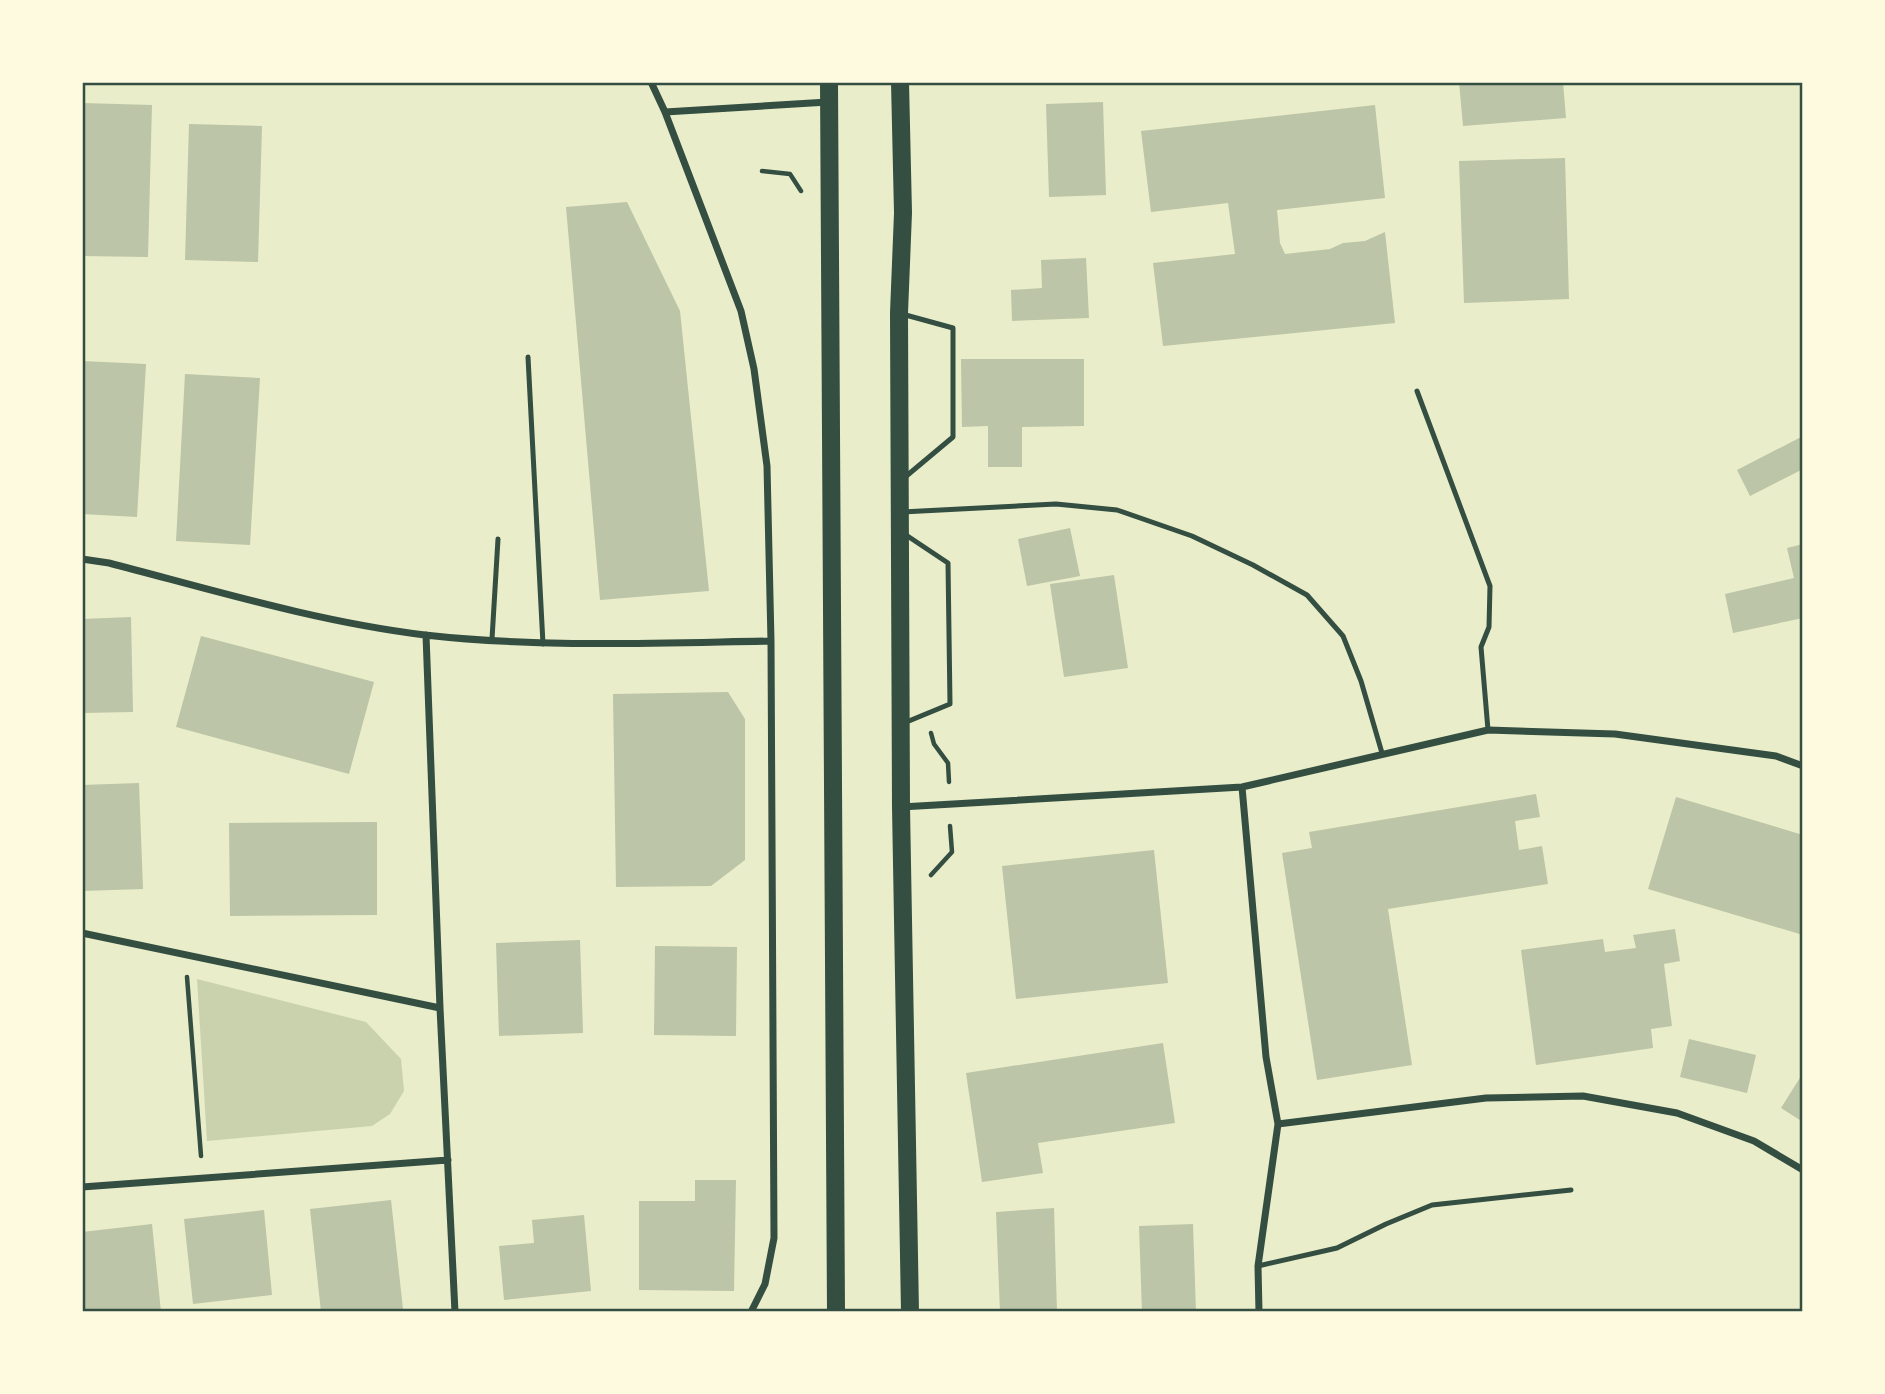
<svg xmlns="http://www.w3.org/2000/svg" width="1885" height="1394" font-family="Inter,sans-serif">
<rect width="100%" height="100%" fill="#e9edc9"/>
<path fill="#cad2ad" d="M197,979L366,1022L401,1059L404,1091L390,1114L372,1126L207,1141Z"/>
<path fill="#bcc5a7" d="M1459,82H1563L1566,118L1463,126Z
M1103,102L1106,195L1049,197L1046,104Z
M82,103L152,105L148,257L82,256Z
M1375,105L1385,198L1277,210L1280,243L1285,254L1330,249L1343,243L1365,241L1385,232L1395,323L1163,346L1153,263L1235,254L1228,203L1151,212L1141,131Z
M189,124L262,126L258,262L185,260Z
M1565,158L1569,299L1464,303L1459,161Z
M627,202L680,311L709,591L600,600L566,207Z
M1086,258L1089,318L1012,321L1011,290L1042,288L1041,260Z
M961,359H1084V426L1022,427V467H988V426L962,427Z
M82,361L146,364L137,517L82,514Z
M185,374L260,378L250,545L176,541Z
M1803,436V469L1750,496L1737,470Z
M1070,528L1080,576L1027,586L1018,539Z
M1803,544V618L1733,633L1725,594L1794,578L1787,548Z
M1114,575L1128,668L1064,677L1050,584Z
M131,617L133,712L82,713V619Z
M201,636L374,682L349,774L176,727Z
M728,692L745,719V860L711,886L616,887L613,694Z
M139,783L143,889L82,891V785Z
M1536,794L1540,817L1515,821L1519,850L1542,846L1548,884L1388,909L1412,1065L1317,1080L1282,853L1312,848L1309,832Z
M1676,797L1803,835V935L1648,889Z
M377,822V915L230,916L229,823Z
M1154,850L1168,983L1016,999L1002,866Z
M1675,929L1680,961L1664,964L1672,1026L1651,1029L1653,1048L1536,1065L1521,950L1603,939L1605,952L1636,948L1633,935Z
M580,940L583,1033L499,1036L496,943Z
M655,946L737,947L736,1036L654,1035Z
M1689,1039L1756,1055L1747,1093L1680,1077Z
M1163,1043L1175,1123L1038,1143L1043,1173L982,1182L966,1073Z
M1803,1073V1122L1781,1108Z
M695,1180H736L734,1291L639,1290V1201H695Z
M391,1200L403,1309L373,1312H321L310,1209Z
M1054,1208L1057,1312H1000L996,1212Z
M264,1210L272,1295L193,1304L184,1219Z
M584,1215L591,1291L504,1300L499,1246L534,1243L532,1220Z
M152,1224L161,1312H82V1232Z
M1193,1224L1196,1312H1142L1139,1226Z"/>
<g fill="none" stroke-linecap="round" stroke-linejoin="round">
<path stroke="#344e41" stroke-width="4.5" d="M762,171L790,174L801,191
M931,733L934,744L948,763L949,782
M931,875L952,852L950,826
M187,977L201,1156"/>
<path stroke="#344e41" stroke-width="5" d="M902,314L953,328V437L904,478
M528,357L543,644
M1417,391L1490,586L1489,627L1481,647L1488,730
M902,512L1056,504L1117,510L1192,536L1253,565L1307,595L1343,636L1361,681L1382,753
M903,533L948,563L950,704L904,723
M492,639L498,539
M1258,1266L1337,1248L1386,1224L1432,1205L1571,1190"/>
<path stroke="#344e41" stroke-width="7" d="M651,82L665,112L741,311L754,369L767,466L771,641L774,1238L765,1284L751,1312
M665,112L828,102
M82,559L109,563C213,590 318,622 425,635C540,648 655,643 771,641
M426,635L440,1008L455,1312
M1242,787L1266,1057L1278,1124L1258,1266L1259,1312
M901,807L1242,787L1488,730L1615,734L1776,756L1803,766
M82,933L440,1008
M1278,1124L1486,1098L1583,1096L1677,1113L1754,1141L1803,1170
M82,1187L448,1160"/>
<path stroke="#344e41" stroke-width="18" d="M829,82L836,1312
M900,82L903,213L899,313L901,807L910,1312"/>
</g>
<rect width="1885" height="1394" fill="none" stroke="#fefae0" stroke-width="168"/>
<rect x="84" y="84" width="1717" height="1226" fill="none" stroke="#344e41" stroke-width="2.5"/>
</svg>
